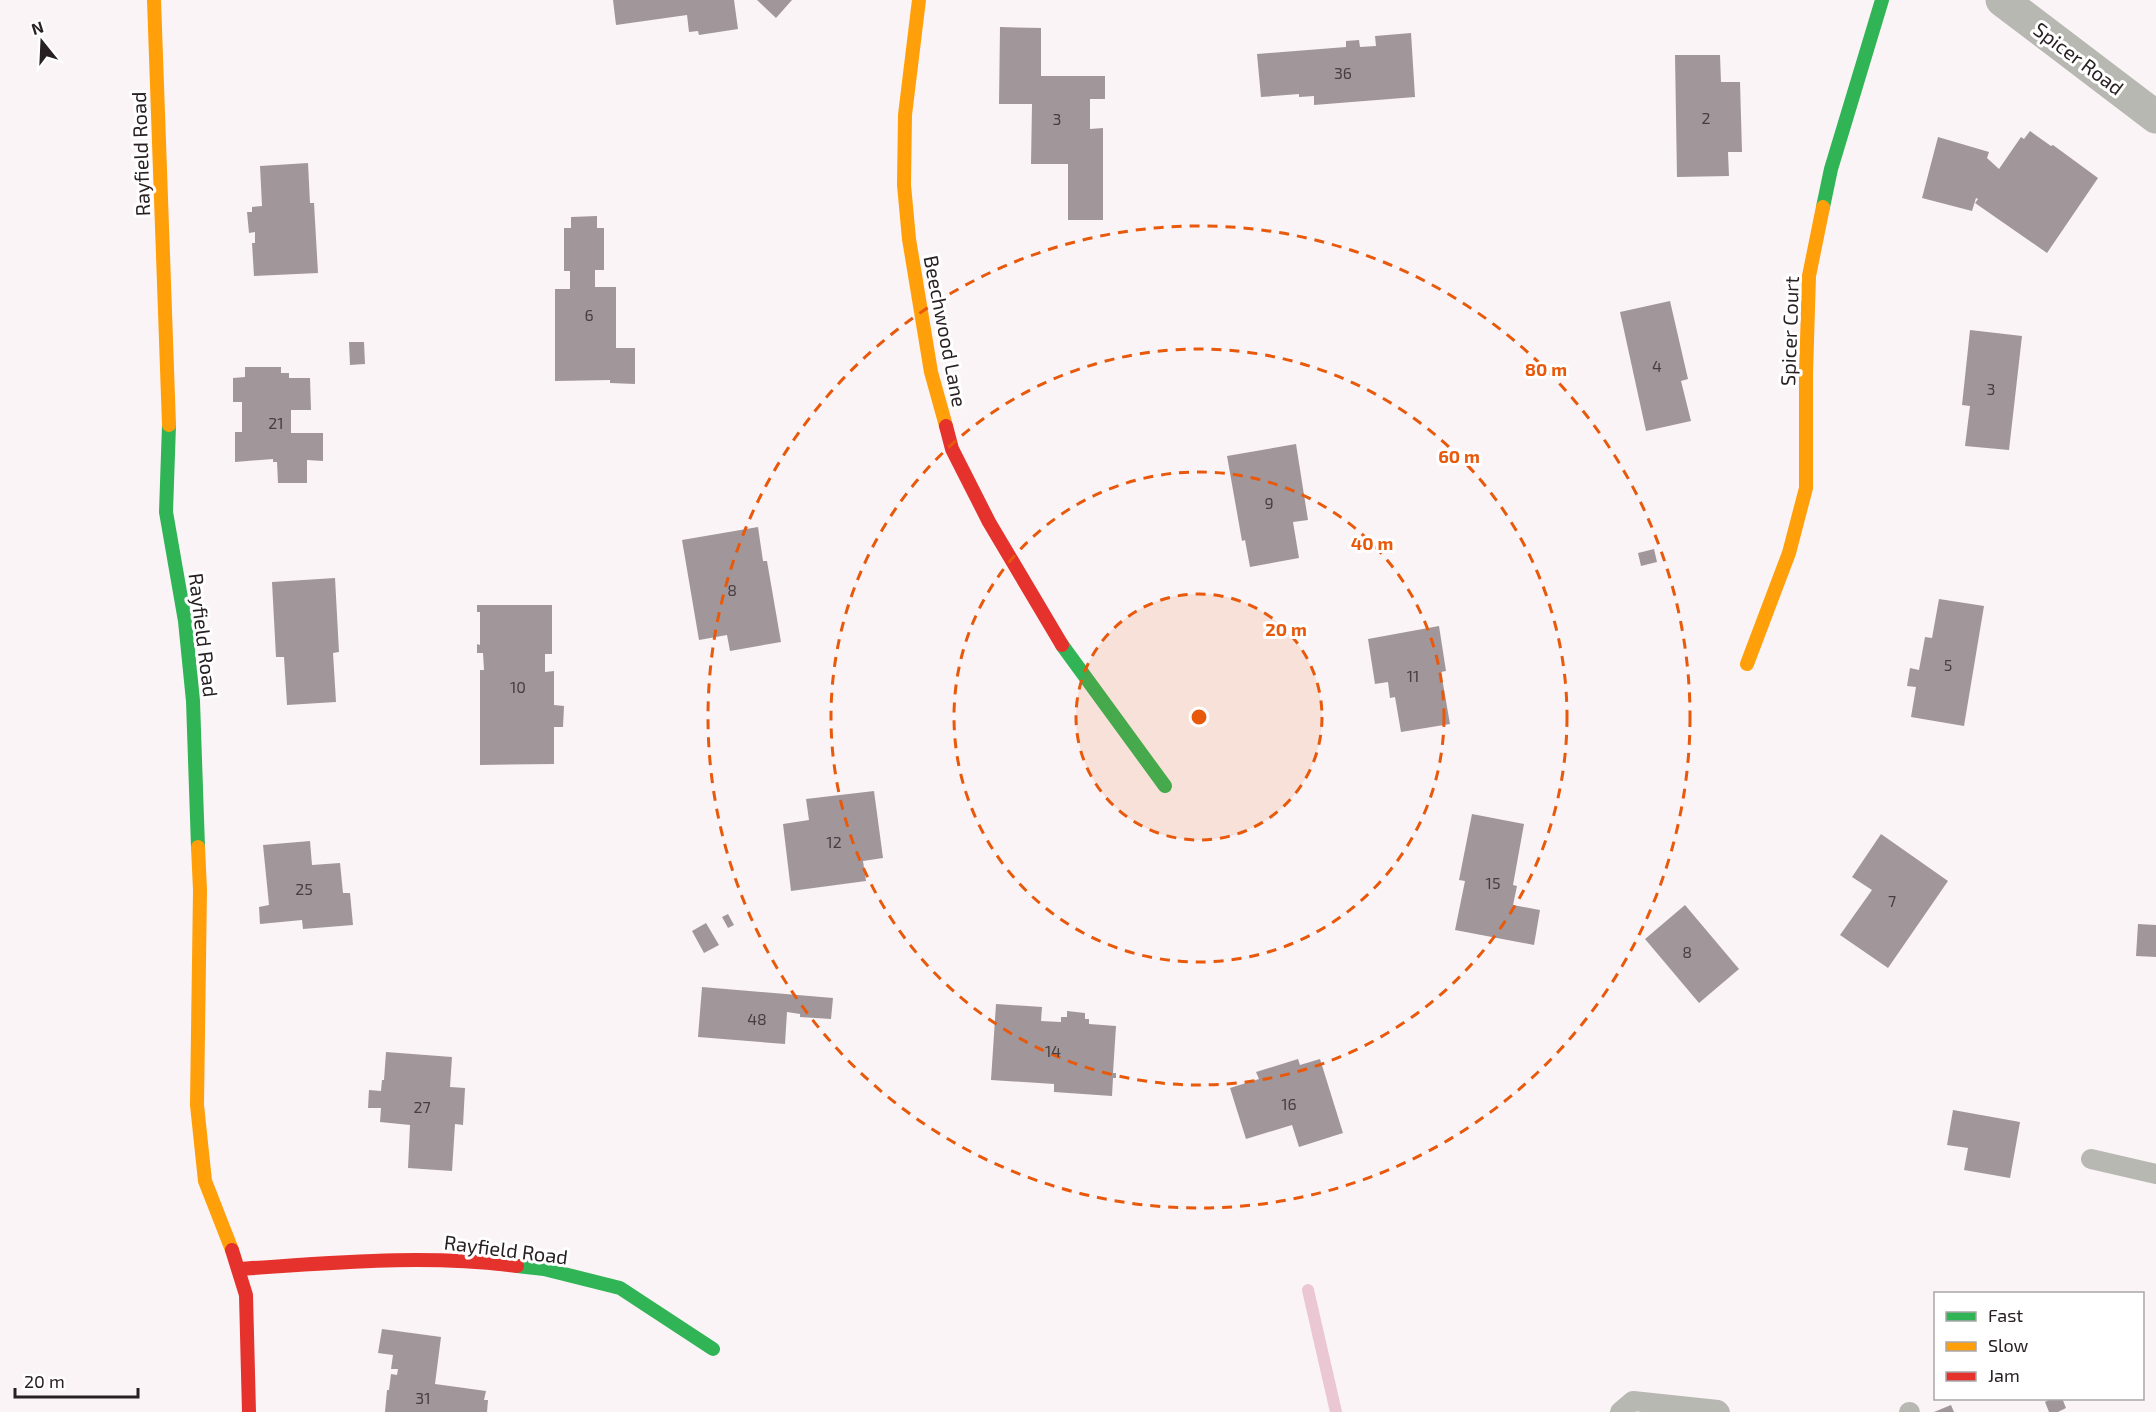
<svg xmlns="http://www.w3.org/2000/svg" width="2156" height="1412" font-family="'Exo 2',sans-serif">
<rect width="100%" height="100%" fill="#faf4f6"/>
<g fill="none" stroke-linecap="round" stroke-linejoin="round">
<path stroke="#ebc6d3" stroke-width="12" d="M1308,1290L1336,1412"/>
</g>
<path fill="#a1979b" d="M613,0H734L738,29L699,35L698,31L689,32L687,15L616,25Z
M757,0H792L776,18Z
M1000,27L1041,28V76H1105V99H1090V129L1103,128V220H1068V164H1031L1032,104H999Z
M1411,33L1415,97L1314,105V96L1299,97V94L1261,97L1257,54L1346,47V41L1359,40L1360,47L1376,46L1375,36Z
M1675,55H1720L1721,82H1740L1742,152H1728L1729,176L1677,177Z
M2030,131L2051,146L2053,145L2098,178L2047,253L1975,203L1978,199L1976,198L1972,211L1922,198L1938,137L1989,152L1987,158L1999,169L2021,137L2024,139Z
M308,163L310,203H314L318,273L254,276L252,243H255V232L249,233L247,212H252V207L262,206L260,166Z
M597,216V228H604V270H595V287H616V348H635V384L610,383V380L555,381V289H570V271H564V228H571V217Z
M1670,301L1688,379L1681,381L1691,421L1646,431L1620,312Z
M1970,330L2022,336L2009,450L1965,446L1970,406L1962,405Z
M349,342H364L365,364L350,365Z
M245,367H281V373H289V378H310L311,410H291V433H323V461L307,460V483H278L277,462H273V459L235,462V432H242V402H233V378L245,377Z
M1296,444L1308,520L1293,522L1299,558L1250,567L1245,540L1242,541L1227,456Z
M758,527L763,561H767L781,642L730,651L727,635L699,640L682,540Z
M1654,549L1657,562L1641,566L1638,553Z
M335,578L339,652L333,653L336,702L287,705L284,657H276L272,582Z
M1939,599L1984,606L1964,726L1911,717L1916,687L1907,686L1910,668L1919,670L1925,637L1932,638Z
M477,605H552V654H545V672L554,671V705L564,706L563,727H554V764L480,765V670H484L483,653H477V644L480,645V612H477Z
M1439,626L1446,671L1441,672L1450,724L1401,732L1395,697L1390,698L1388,682L1375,684L1368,639Z
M874,791L883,858L863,861L866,881L791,891L783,824L809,820L806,799Z
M1472,814L1524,824L1513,885L1517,886L1513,905L1540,910L1534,945L1455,930L1465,881L1459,880Z
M1881,834L1948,881L1888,968L1840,935L1872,890L1852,877Z
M310,841L312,865L340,863L343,893H350L353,925L303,929L302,920L260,924L259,907L269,905L263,845Z
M1685,905L1739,969L1699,1003L1645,939Z
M728,914L734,925L728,928L722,917Z
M706,923L719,945L704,953L692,931Z
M2138,924L2156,925V957L2136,956Z
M702,987L833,998L831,1019L800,1017V1014L787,1012L785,1044L698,1037Z
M996,1004L1042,1007L1041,1021L1061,1022V1017H1067V1011L1085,1013V1019H1089V1024L1116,1026L1113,1073H1116V1078H1113L1112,1096L1054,1092V1084L991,1080Z
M386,1052L452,1057L450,1087L465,1088L463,1125L455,1124L452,1171L408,1168L410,1125L380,1122L381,1108H368L369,1090L381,1091L382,1080H384Z
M1298,1059L1300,1065L1320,1059L1343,1133L1299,1147L1292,1125L1246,1139L1230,1088L1259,1079L1256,1072Z
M1953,1110L2020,1122L2010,1178L1964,1170L1968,1148L1947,1145Z
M382,1329L441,1337L435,1384L486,1391L484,1400H488L487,1412H385L387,1390H389L391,1374L397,1375L398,1369H391L393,1355L378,1353Z
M2052,1398H2062L2066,1408L2058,1412H2049L2045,1402Z
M1951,1405L1954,1412H1934Z"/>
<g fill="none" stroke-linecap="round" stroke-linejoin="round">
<path stroke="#b8b8b2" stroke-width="20" d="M2091,1159L2156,1174
M1620,1412L1633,1401L1718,1410L1720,1412
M1909,1412H1910"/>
<path stroke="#b8b8b2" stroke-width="33" d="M2002,0L2156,117"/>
<path stroke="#30b455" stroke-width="14" d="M1823,207L1831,169L1882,0
M169,425L166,512L185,621L193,701L198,847
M1062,645L1165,786
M517,1266L544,1269L620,1288L713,1349"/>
<path stroke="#ff9f0a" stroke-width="14" d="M154,0L169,425
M919,0L905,115L904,185L909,239L931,372L946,426
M1747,664L1789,553L1806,488V373L1809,276L1823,207
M198,847L200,890L197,1105L205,1181L232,1250"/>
<path stroke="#e5322d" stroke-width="14" d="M946,426L952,449L989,522L1062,645
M232,1250L246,1295L249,1412
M239,1269C332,1263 424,1254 517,1266"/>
</g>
<circle cx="1199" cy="717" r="123" fill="#e8590c" fill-opacity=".12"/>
<g fill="none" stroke="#e8590c" stroke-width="3" stroke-dasharray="10 8">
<circle cx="1199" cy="717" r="123"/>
<circle cx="1199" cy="717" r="245"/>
<circle cx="1199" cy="717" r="368"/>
<circle cx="1199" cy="717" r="491"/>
</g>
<g text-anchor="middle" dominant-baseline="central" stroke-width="6" stroke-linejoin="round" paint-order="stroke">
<g font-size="16" fill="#463e40">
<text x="1343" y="72">36</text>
<text x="1706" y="117">2</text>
<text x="1057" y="118">3</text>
<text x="589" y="314">6</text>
<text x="1657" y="365">4</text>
<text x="1991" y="388">3</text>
<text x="276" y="422">21</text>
<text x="1269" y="502">9</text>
<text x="732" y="589">8</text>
<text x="1948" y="664">5</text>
<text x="1413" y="675">11</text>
<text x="518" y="686">10</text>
<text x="834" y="841">12</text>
<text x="1493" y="882">15</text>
<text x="304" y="888">25</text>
<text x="1892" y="900">7</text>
<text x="1687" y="951">8</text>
<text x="757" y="1018">48</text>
<text x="1053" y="1050">14</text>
<text x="1289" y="1103">16</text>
<text x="422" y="1106">27</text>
<text x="423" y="1397">31</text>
</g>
<g font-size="20" fill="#282022" stroke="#fff">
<text transform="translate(2079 58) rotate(37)">Spicer Road</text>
<text transform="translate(140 154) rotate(-92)">Rayfield Road</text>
<text transform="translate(946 331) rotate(79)">Beechwood Lane</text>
<text transform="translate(1789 331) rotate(-88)">Spicer Court</text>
<text transform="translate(204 635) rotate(83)">Rayfield Road</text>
<text transform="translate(506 1249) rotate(7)">Rayfield Road</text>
</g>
</g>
<circle cx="1199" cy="717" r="9" fill="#e8590c" stroke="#fff" stroke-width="3"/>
<g font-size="18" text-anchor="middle" font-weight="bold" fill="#e8590c" stroke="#fff" stroke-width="6" stroke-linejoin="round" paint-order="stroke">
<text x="1546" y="376">80 m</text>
<text x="1459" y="463">60 m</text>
<text x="1372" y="550">40 m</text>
<text x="1286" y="636">20 m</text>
</g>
<rect x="1934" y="1292" width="210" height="108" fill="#ffffff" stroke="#a9a6a7" stroke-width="1.5"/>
<rect x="1946" y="1312" width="30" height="9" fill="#30b455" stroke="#a9a6a7" stroke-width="1.5"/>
<text x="1988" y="1322" font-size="18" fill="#282022">Fast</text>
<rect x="1946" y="1342" width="30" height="9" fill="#ff9f0a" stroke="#a9a6a7" stroke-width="1.5"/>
<text x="1988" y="1352" font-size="18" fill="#282022">Slow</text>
<rect x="1946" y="1372" width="30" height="9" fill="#e5322d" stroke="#a9a6a7" stroke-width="1.5"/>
<text x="1988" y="1382" font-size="18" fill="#282022">Jam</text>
<g transform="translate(42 42) rotate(342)" stroke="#ffffff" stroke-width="4.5" paint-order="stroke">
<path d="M0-4.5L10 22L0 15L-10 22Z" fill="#282022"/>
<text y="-9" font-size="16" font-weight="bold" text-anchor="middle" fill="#282022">N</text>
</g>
<path d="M15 1388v9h123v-9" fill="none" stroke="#282022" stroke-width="3"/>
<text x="24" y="1388" font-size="18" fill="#282022" stroke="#ffffff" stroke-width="4.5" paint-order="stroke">20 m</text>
</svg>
